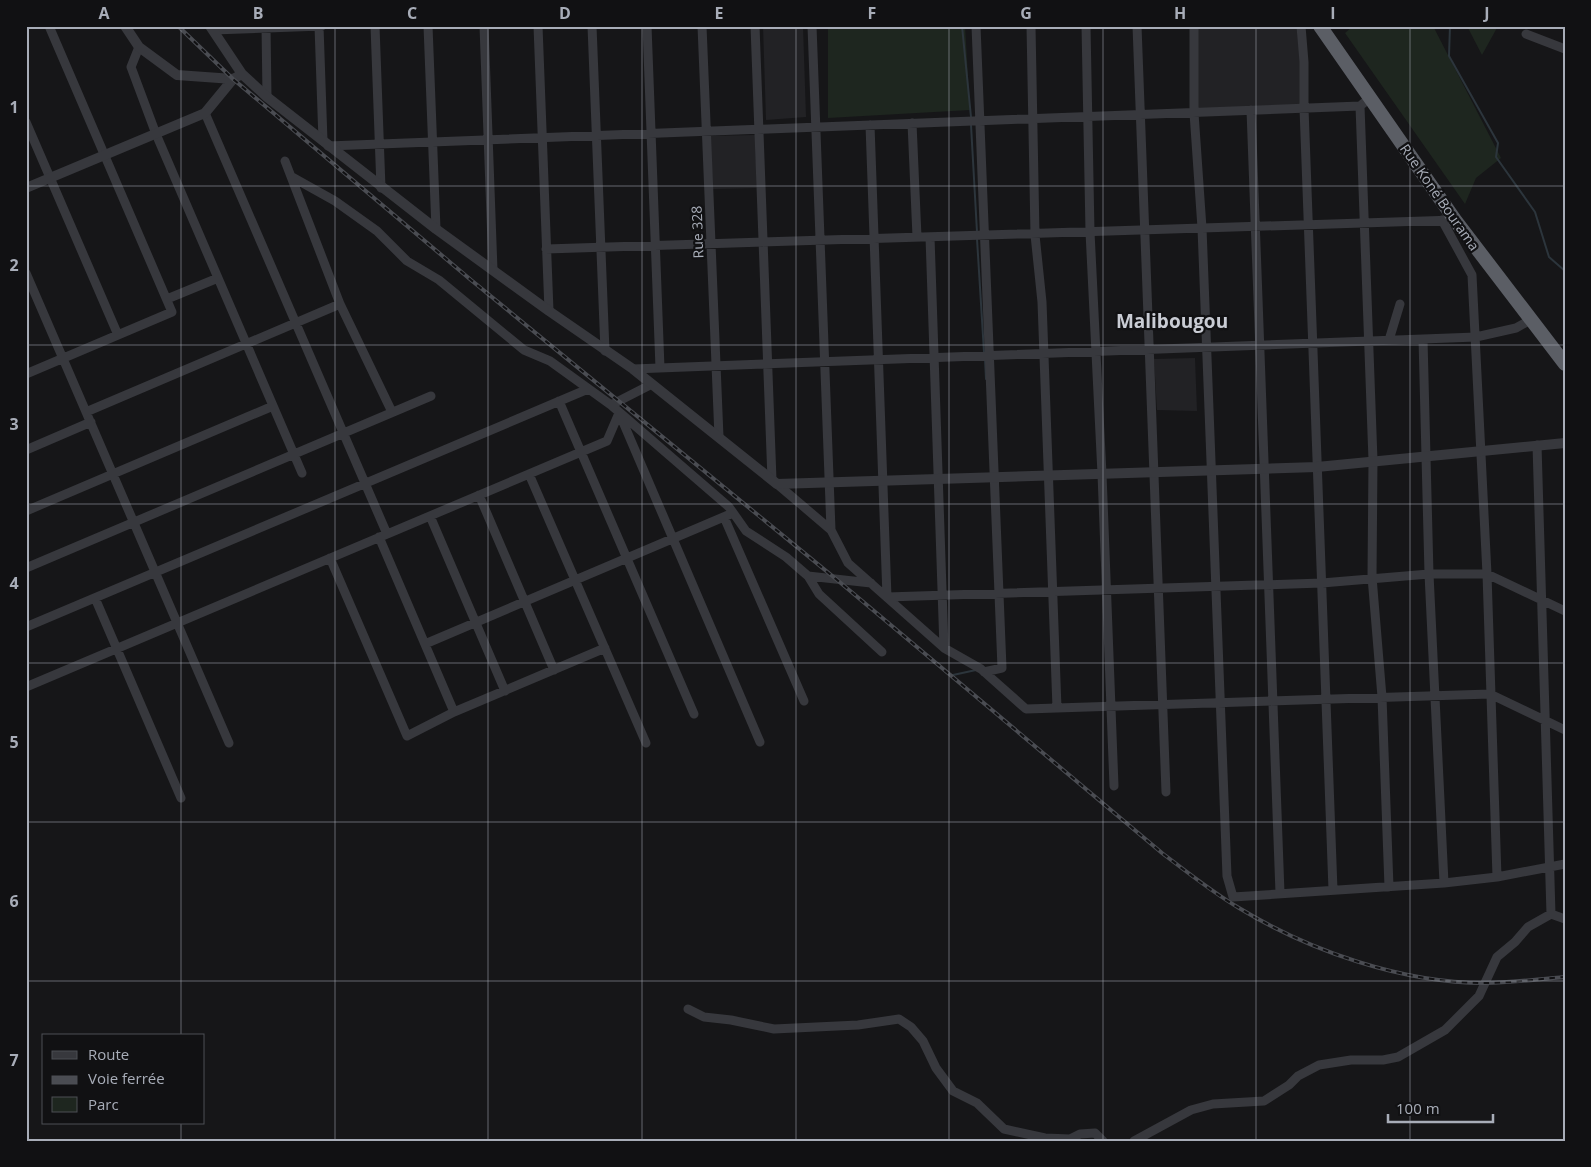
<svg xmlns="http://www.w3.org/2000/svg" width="1591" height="1167" font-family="'Open Sans',sans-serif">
<rect width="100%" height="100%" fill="#161618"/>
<path fill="#222225" d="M763,26H803L806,117L766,120Z
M1195,26H1304L1308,105L1196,109Z
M755,135L757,188L713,189L710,136Z
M1195,358L1197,411L1157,410L1154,359Z"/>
<path fill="#1e261f" d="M828,26H965L970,110L828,118Z
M1353,26H1433L1501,158L1476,178L1465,204L1345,33Z
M1467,26H1498L1482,55Z"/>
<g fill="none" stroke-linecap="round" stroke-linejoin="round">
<path stroke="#2c353c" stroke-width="2" d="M962,26L971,117
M1450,26L1449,56L1498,143L1496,157L1535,212L1549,257L1565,271
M971,125L977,232
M977,239L984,352
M985,359L986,379
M953,675L976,670"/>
<path stroke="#37383d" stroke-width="9" d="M213,26V30L322,26
M266,26L267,97
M319,26L323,141
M375,26L381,188
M428,26L436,229
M484,26L493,270
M538,26L549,311
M592,26L605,351
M647,26L660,368
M702,26L719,437
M755,26L772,480
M812,26L831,530
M976,26L1002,668L984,672
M1031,26L1035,235L1042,302L1057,708
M1086,26L1090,232L1102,474L1114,786
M1137,26L1166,792
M1194,26V113L1202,228L1227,876L1233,897L1444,883L1497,877L1565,864
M1301,26L1304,62V108L1333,890
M1526,34L1565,49
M139,47L131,67L156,134L302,473
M1360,106L1373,460L1372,577L1382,697L1389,887
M1251,110L1280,893
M205,113L387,534
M26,122L118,335
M912,123L917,237
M870,125L887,597L1322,583L1429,574H1487L1565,611
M328,146L1360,106L1371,97
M285,161L340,304L392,412
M292,177L335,201L377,231L407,261L439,280L524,350L550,361L611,405L729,507L746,531L786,557L808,576L819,594L882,652
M1442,220L1472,275L1487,574L1497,877
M930,237L944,648
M546,249L1455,220
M26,273L229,743
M167,299L218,278
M1423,339L1429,574L1444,883
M1389,340L1400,304
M633,369L1476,337L1516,328L1532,319
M26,374L172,312L49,26
M559,401L694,714
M611,405L652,384
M86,412L340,304
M620,415L760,742
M1537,445L1551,914
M26,450L91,422
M529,474L646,743
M777,484L831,530L848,563L944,648L981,669L1026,709L1490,694L1565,730
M479,495L554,670
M26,511L273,406
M430,516L505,691
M724,517L804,701
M379,537L454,712
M330,558L407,736L454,712L605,648
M26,568L431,396
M808,576L871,583
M95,598L181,798
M26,627L588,389
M425,644L733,513
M26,687L607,441L619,413
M688,1009L704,1017L731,1020L774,1029L858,1025L899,1019L911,1027L923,1041L936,1068L953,1091L977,1103L1004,1129L1045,1138L1070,1139L1080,1134L1095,1133L1103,1141
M1134,1141L1191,1110L1213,1104L1264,1101L1289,1085L1298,1076L1319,1065L1351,1060H1383L1398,1057L1445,1030L1479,996L1497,957L1515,942L1528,927L1551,914L1565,919"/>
<path stroke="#37383d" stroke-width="10" d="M125,26L139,47L177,75L233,79
M210,26L242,74L267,97L436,229L549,311L633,369L777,484L1317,467L1565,443
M26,188L205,113L233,79L242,74"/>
<path stroke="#5b5e65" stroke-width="14" d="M1320,26L1455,220L1565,364"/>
<g stroke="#4a4c52" stroke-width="4">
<path id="rail" d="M178,26L233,79L471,280L836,579L1162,853C1187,872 1212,892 1239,908C1310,951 1402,983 1485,983C1511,983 1538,979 1565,977"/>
</g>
<use href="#rail" stroke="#111113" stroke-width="2" stroke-dasharray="5.5" stroke-linecap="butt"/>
</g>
<path fill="none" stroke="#a8adb8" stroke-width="1" stroke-opacity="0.55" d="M181,26V1036M335,26V1141M488,26V1141M642,26V1141M796,26V1141M949,26V1141M1103,26V1141M1256,26V1141M1410,26V1141M26,186H1565M26,345H1565M26,504H1565M26,663H1565M26,822H1565M26,981H1565M181,1123V1141"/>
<g text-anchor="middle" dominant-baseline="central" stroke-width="4.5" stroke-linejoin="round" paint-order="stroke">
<g font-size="14" fill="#a8adb8" stroke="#111113">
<text transform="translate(1440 197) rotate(55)">Rue Koné Bourama</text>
<text transform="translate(697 232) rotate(-92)">Rue 328</text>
</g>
<g font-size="19" font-weight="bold" fill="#c9ccd4" stroke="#111113">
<text x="1172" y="321">Malibougou</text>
</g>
</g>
<rect width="1591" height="1167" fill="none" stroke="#111113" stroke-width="55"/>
<rect x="42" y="1034" width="162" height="90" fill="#111113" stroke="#4d4f55"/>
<rect x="52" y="1051" width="25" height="8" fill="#37383d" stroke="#4d4f55"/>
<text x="88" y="1060" font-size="15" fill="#a8adb8">Route</text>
<rect x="52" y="1076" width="25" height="8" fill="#4a4c52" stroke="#4d4f55"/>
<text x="88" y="1084" font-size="15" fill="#a8adb8">Voie ferrée</text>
<rect x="52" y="1097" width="25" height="15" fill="#1e261f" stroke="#4d4f55"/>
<text x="88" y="1110" font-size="15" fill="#a8adb8">Parc</text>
<path d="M1388 1114v8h105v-8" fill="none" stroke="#a8adb8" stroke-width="2.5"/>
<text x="1396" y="1114" font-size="15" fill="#a8adb8" stroke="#111113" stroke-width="4" paint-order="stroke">100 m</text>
<rect x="28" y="28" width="1536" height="1112" fill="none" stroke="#a8adb8" stroke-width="2"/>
<g font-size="16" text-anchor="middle" font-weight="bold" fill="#a8adb8">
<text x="104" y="19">A</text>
<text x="258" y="19">B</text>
<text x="412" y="19">C</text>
<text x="565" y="19">D</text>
<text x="719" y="19">E</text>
<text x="872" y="19">F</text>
<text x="1026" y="19">G</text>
<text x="1180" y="19">H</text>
<text x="1333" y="19">I</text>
<text x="1487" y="19">J</text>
<text x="14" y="113">1</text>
<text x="14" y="271">2</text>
<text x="14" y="430">3</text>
<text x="14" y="589">4</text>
<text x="14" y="748">5</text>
<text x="14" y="907">6</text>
<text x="14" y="1066">7</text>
</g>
</svg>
